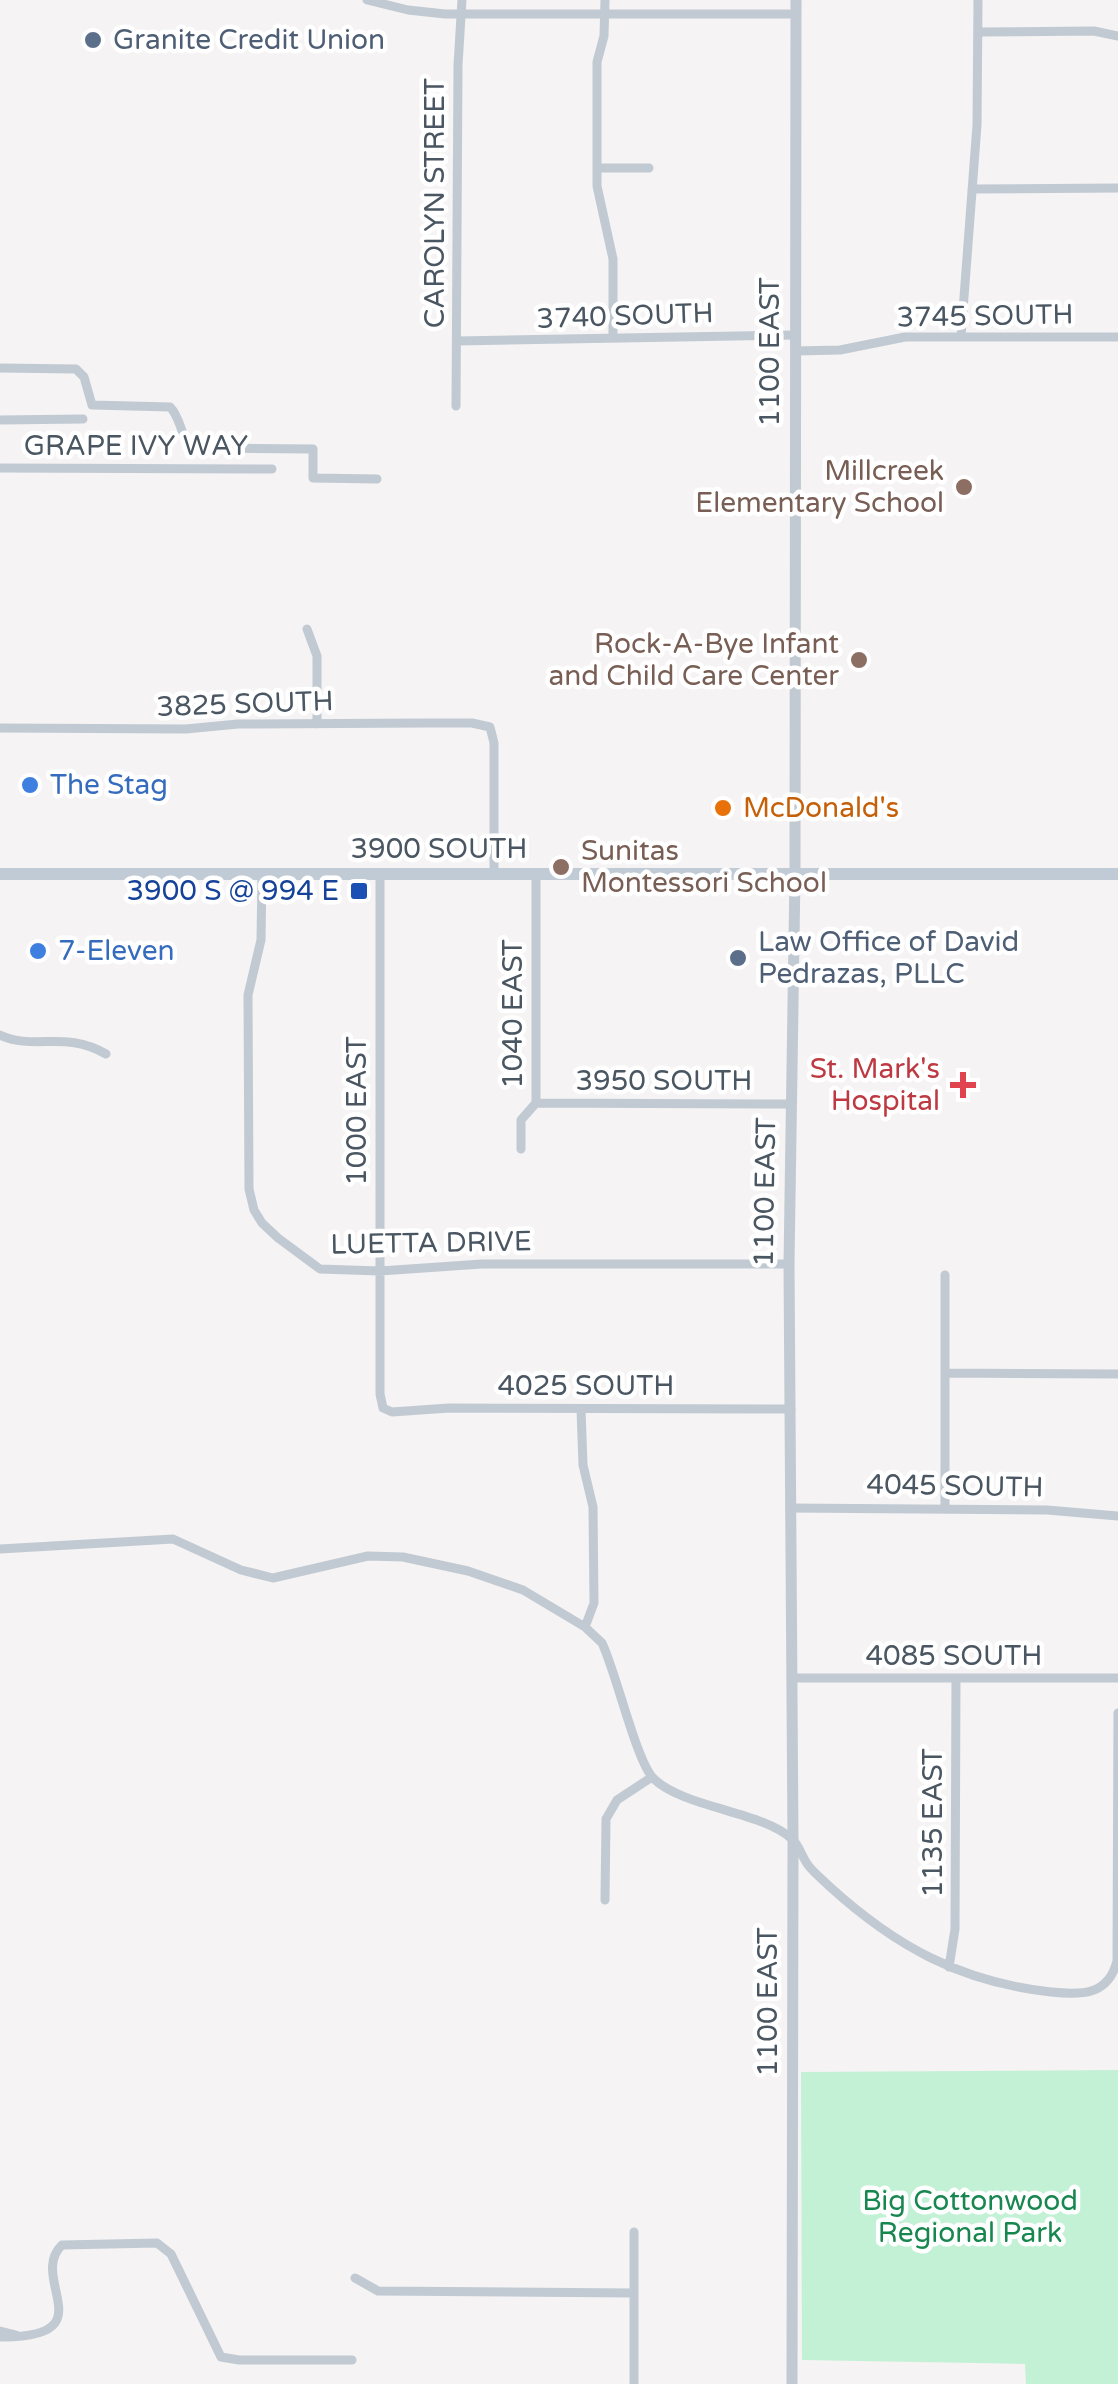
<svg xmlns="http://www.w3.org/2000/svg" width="1118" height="2384" font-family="'Varela Round',sans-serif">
<rect width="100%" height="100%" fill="#f5f3f3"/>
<path fill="#c3f1d5" d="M1118,2070V2384H1026L1025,2364L802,2360L801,2072Z"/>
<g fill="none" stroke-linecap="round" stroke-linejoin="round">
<path stroke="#c1cad2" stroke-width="9" d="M367,0L408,10L445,14H796
M605,0L604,36L597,62V186L613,259V336
M978,32L1094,31L1118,36
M597,168H649
M972,189L1118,188
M961,337L977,125L978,0
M457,341L795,335
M795,351L840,350L905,337H1118
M0,368L76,369L84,377L92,405L170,407C182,419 180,438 193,448L313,449V478L377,479
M456,406L458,65L462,0
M0,420L83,419
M0,468L272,469
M307,629L317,656V724
M0,728L186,729L238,724L425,723H472L490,727L494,743V874
M262,874L261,940L248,995L249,1189L254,1210L262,1223L278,1238L320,1269L380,1271L482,1264H789
M380,874V1394L383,1408L392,1412L449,1408L791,1409
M0,1035C35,1051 65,1030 106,1054
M536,1103L791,1104
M521,1149V1120L536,1103V874
M945,1275V1509
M945,1373L1118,1374
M581,1409L583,1465L593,1507L594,1603L585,1627
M790,1508L1047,1510L1118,1516
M0,1549L173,1539L241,1570L273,1578L368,1556L403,1557L468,1571L523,1590L585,1627L602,1643C616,1672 636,1760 653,1778C683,1808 762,1811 792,1839C799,1845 802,1857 808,1865C813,1872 822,1879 829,1886C896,1947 961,1982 1051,1992C1081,1995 1108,1996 1117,1961L1118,1713
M791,1678H1118
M605,1900L606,1819L617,1800L652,1777
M949,1967L955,1929L956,1678
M355,2278L378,2291L634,2293
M0,2331L16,2335
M0,2337C108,2338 27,2278 62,2245L157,2243L171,2254L221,2357L239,2360H352
M634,2384V2232"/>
<path stroke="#c1cad2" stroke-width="11" d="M792,2384L793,1840L789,1264L795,874L796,0"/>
<path stroke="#c1cbd6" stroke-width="12" d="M0,874H1118"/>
</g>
<g fill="#5c6f8a" stroke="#fff" stroke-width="4">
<circle cx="93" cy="40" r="10"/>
<circle cx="738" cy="958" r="10"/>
</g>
<g fill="#8d6e63" stroke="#fff" stroke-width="4">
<circle cx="964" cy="487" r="10"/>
<circle cx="859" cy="660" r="10"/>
<circle cx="561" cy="867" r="10"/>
</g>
<g fill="#3f7fe0" stroke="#fff" stroke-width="4">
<circle cx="30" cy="785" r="10"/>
<circle cx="38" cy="951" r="10"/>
</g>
<circle fill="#e8710a" stroke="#fff" stroke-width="4" cx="723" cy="808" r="10"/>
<rect fill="#1a4fb4" stroke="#fff" stroke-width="4" x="349" y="881" width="20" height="20" rx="5"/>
<path fill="#e0444e" stroke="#fff" stroke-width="4" d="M958 1070h10v10h10v10h-10v10h-10v-10h-10v-10h10z"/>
<g text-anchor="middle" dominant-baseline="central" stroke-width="9" stroke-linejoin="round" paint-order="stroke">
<g font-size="28" fill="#4e5e75" stroke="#fff" text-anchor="start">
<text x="113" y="40">Granite Credit Union</text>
<text x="758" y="942">Law Office of David<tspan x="758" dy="32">Pedrazas, PLLC</tspan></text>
</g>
<g font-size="28" fill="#4a5661" stroke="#fff">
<text transform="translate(435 203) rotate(-90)">CAROLYN STREET</text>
<text transform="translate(625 316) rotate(-2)">3740 SOUTH</text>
<text transform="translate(985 316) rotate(-1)">3745 SOUTH</text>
<text transform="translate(770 352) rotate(-90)">1100 EAST</text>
<text x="136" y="446">GRAPE IVY WAY</text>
<text transform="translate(245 704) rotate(-2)">3825 SOUTH</text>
<text x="439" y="849">3900 SOUTH</text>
<text transform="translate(513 1014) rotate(-90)">1040 EAST</text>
<text x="664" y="1081">3950 SOUTH</text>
<text transform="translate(357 1111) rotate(-90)">1000 EAST</text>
<text transform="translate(765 1192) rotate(-89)">1100 EAST</text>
<text transform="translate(431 1243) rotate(-1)">LUETTA DRIVE</text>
<text x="586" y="1386">4025 SOUTH</text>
<text transform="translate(955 1486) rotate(1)">4045 SOUTH</text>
<text x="954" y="1656">4085 SOUTH</text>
<text transform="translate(933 1823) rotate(-90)">1135 EAST</text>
<text transform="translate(768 2002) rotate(-90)">1100 EAST</text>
</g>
<g font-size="28" fill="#785e54" stroke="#fff" text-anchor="end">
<text x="944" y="471">Millcreek<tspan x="944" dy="32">Elementary School</tspan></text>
<text x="839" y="644">Rock-A-Bye Infant<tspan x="839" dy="32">and Child Care Center</tspan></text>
<text x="581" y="851" text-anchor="start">Sunitas<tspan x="581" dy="32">Montessori School</tspan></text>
</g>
<g font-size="28" fill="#366cbe" stroke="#fff" text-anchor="start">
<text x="50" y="785">The Stag</text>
<text x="58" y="951">7-Eleven</text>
</g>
<g font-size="28" fill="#c56008" stroke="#fff" text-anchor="start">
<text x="743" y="808">McDonald's</text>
</g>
<g font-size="28" fill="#164399" stroke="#fff" text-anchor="end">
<text x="339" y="891">3900 S @ 994 E</text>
</g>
<g font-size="28" fill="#be3a42" stroke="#fff" text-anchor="end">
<text x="940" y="1069">St. Mark's<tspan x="940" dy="32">Hospital</tspan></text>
</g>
<g font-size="28" fill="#17864f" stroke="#fff">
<text x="970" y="2201">Big Cottonwood<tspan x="970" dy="32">Regional Park</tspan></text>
</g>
</g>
</svg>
